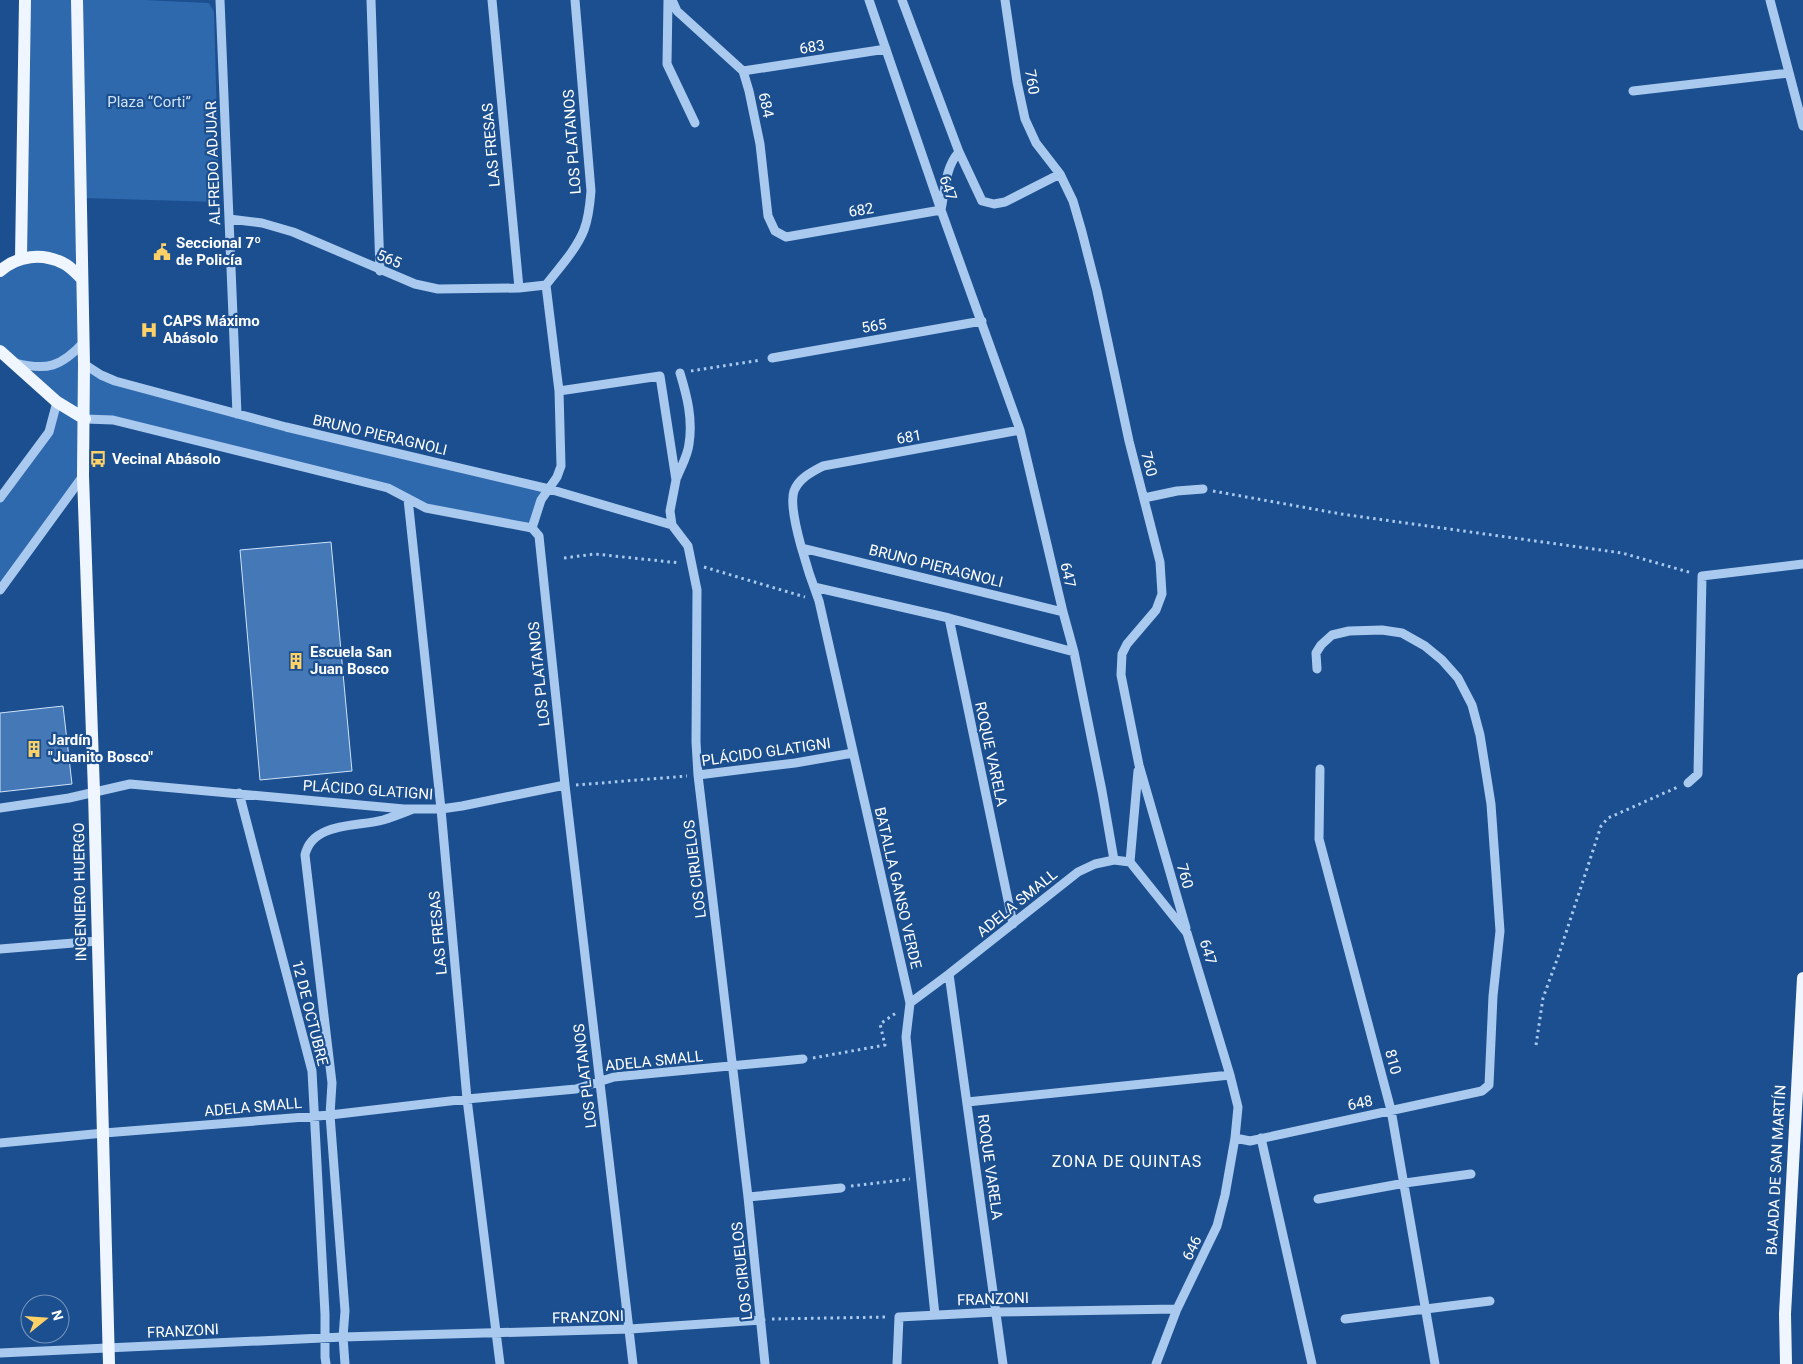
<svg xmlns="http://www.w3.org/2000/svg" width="1803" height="1364" font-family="Roboto,sans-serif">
<rect width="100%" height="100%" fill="#1b4f8f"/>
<path fill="#2e69ad" d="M25,0H77L84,364L115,381L549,489L532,528L426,508L388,488L113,420L85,419L83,476L0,590V498L49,432L57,402L0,351V264L21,258Z
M81,0H144L209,3L214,12L219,193L216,202L83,198Z"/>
<path fill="#4478b7" stroke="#cfe3fa" d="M331,542L352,771L260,780L240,550Z
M63,706L72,784L0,792V713Z"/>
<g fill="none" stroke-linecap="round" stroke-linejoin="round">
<path stroke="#a9c9ee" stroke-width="3" stroke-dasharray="2.5 4" stroke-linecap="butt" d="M691,371L761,360
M1213,491L1341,514L1622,553L1692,573
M564,558L595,554L680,563
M704,567L805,597
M576,785L687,776
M1536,1045L1543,998L1558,957L1601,826L1608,818L1678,787
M813,1058L885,1045L880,1024L896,1013
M851,1186L910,1179
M772,1319L888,1317"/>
<path stroke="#a9c9ee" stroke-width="9" d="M220,0L237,414
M371,0L380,271
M492,0L519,288
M668,0L667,64L695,123
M672,0L677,11L743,71L749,91L760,144L768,216L775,231L786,237L941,210C945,191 945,167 959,152
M869,0L941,210L1020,430L1063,612L1074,652L1102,791L1114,860L1130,862L1187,933L1230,1075L1238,1107L1235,1138L1225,1195L1217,1226L1177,1309L1156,1364
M902,0L959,152L982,201L994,204L1005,202L1060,174
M1005,0L1017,82L1025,119L1036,143L1060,174L1073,201L1082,232L1097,291L1129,441L1160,562L1162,594L1156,610L1127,644L1122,654L1121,675L1139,765L1186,928
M1770,0L1803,126
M743,71L886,49
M1633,91L1789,73
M229,219L262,223L293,232L415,284L438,289L519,288L546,285
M772,358L982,321
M15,363C47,371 61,367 84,342
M84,364L101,375L115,381L286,427L549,489L672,525
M559,391L660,376L676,480L670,511L672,525L688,546L697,590L696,742L698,775L748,1197L765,1364
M85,419L113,420L388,488L426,508L532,528
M677,477C681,467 688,455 689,444C693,419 687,396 680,373
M0,498L49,432L57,402
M1144,498L1177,491L1203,489
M408,499L441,809L467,1099L500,1364
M532,528L539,536L565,785L633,1364
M532,528L541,500L557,477L561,466L559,391L546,285C559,268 576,250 584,230C589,217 590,204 591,191L575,0
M802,548L1063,612
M814,587L949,618L1074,652
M0,590L83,476
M949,618L1013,924
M1320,769L1319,839L1391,1110L1435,1364
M698,775L795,763L853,753
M1688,783L1698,774L1702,576L1803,564
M239,793L312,1071L325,1314V1357L326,1364
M0,808L69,798L130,784L404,809H441L462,806L565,785
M1130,862L1138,771
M0,949L98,941
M949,974L1003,1364
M910,1003L949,974L1078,872L1095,864L1114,860
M967,1102L1230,1075
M1235,1138L1250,1141L1482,1091L1489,1085L1493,996L1500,931L1491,804L1480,735L1472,705L1458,678L1442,660L1425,646L1402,633L1382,630L1349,631L1332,635L1321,645L1316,653L1317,669
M1261,1138L1312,1364
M0,1143L104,1133L330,1115L467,1099L576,1089L614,1077L803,1059
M748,1197L841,1188
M1318,1199L1405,1183L1471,1174
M935,1315L906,1037L910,1003L819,601C811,580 787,511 794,491C799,478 812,472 823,466L1020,430
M1345,1319L1490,1301
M0,1353L343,1337L630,1329L761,1320
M345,1364L343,1337L345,1311L330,1115L332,1083L305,855C312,822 357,827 383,820C393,817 403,813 413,809
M897,1364L899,1317L996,1312L1177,1309"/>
<path stroke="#f0f6ff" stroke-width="12" d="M77,0L84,364L83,476L94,792L109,1364
M21,258L25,0
M0,271C18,255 42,253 63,263C70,266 76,273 81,278
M0,351L57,402L85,419
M1786,1364L1785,1314L1803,978"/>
</g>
<defs>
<g id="civic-bare" transform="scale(1.35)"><path d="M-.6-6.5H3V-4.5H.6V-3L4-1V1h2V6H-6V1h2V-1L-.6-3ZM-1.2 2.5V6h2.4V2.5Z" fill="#ffd166" stroke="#1b4f8f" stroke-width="2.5" paint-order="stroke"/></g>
<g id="hospital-bare" transform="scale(1.35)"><path d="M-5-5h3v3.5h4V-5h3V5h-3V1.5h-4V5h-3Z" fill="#ffd166" stroke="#1b4f8f" stroke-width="2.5" paint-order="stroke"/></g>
<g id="bus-bare" transform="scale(1.35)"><path d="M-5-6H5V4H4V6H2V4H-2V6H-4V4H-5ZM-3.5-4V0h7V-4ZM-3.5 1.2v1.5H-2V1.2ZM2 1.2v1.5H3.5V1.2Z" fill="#ffd166" stroke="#1b4f8f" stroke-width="2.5" paint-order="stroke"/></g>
<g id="building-bare" transform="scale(1.35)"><path d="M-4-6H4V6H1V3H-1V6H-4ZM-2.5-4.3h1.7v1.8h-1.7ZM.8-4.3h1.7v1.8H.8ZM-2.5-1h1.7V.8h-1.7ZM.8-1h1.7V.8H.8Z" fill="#ffd166" stroke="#1b4f8f" stroke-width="2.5" paint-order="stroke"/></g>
</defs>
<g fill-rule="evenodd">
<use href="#civic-bare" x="162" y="252"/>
<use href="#hospital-bare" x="149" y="330"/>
<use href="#bus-bare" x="98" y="459"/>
<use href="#building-bare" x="296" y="661"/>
<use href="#building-bare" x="34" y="749"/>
</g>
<g text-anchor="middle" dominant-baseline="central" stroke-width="4.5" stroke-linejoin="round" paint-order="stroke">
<g font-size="15" fill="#fff" stroke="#1b4f8f">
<text transform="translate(812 47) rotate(-9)">683</text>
<text transform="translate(1032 82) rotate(80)">760</text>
<text transform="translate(766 105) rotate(78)">684</text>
<text transform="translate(572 142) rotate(-94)">LOS PLATANOS</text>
<text transform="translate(491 145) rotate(-95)">LAS FRESAS</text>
<text transform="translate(213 163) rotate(-92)">ALFREDO ADJUAR</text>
<text transform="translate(948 188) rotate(71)">647</text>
<text transform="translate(861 210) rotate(-10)">682</text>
<text transform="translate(389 259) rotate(23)">565</text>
<text transform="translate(874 326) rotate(-10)">565</text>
<text transform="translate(380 435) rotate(13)">BRUNO PIERAGNOLI</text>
<text transform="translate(909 437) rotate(-10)">681</text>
<text transform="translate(1149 464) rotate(76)">760</text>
<text transform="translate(936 566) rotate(14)">BRUNO PIERAGNOLI</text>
<text transform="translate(1068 575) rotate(77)">647</text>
<text transform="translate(539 674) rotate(-96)">LOS PLATANOS</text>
<text transform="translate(766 752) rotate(-8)">PLÁCIDO GLATIGNI</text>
<text transform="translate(991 754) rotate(78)">ROQUE VARELA</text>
<text transform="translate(368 790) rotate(4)">PLÁCIDO GLATIGNI</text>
<text transform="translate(695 869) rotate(-97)">LOS CIRUELOS</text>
<text transform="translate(1185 876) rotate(74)">760</text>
<text transform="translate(898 888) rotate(77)">BATALLA GANSO VERDE</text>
<text transform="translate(80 892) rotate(-91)">INGENIERO HUERGO</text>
<text transform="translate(1017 903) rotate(-39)">ADELA SMALL</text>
<text transform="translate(438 933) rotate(-95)">LAS FRESAS</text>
<text transform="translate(1208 952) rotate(73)">647</text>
<text transform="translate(310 1013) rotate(76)">12 DE OCTUBRE</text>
<text transform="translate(654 1061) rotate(-6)">ADELA SMALL</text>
<text transform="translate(1393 1062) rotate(75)">810</text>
<text transform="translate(585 1076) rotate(-97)">LOS PLATANOS</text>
<text transform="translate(1360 1103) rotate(-12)">648</text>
<text transform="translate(253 1107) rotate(-5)">ADELA SMALL</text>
<text transform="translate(990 1167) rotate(82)">ROQUE VARELA</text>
<text transform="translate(1776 1170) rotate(-87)">BAJADA DE SAN MARTÍN</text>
<text transform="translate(1192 1248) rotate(-64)">646</text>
<text transform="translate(742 1271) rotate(-96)">LOS CIRUELOS</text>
<text transform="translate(993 1299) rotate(-2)">FRANZONI</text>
<text transform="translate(588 1317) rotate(-2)">FRANZONI</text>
<text transform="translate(183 1331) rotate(-3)">FRANZONI</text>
</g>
<g font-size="15" fill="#cfe3fa" stroke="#1b4f8f">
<text x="149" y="102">Plaza “Corti”</text>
</g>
<g font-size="15" font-weight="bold" fill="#fff" stroke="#1b4f8f" text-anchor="start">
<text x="176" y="243">Seccional 7º<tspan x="176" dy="17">de Policía</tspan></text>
<text x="163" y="321">CAPS Máximo<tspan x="163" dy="17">Abásolo</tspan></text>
<text x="112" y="459">Vecinal Abásolo</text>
<text x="310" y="652">Escuela San<tspan x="310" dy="17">Juan Bosco</tspan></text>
<text x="48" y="740">Jardín<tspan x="48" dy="17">"Juanito Bosco"</tspan></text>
</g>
<g font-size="16" letter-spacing="1" fill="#fff" stroke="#1b4f8f">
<text x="1127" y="1161">ZONA DE QUINTAS</text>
</g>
</g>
<g transform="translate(45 1319) rotate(73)"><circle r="24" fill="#1b4f8f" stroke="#7695bc"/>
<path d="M0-4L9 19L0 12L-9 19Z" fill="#ffd166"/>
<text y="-8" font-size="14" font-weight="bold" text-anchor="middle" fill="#ffffff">N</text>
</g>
</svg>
